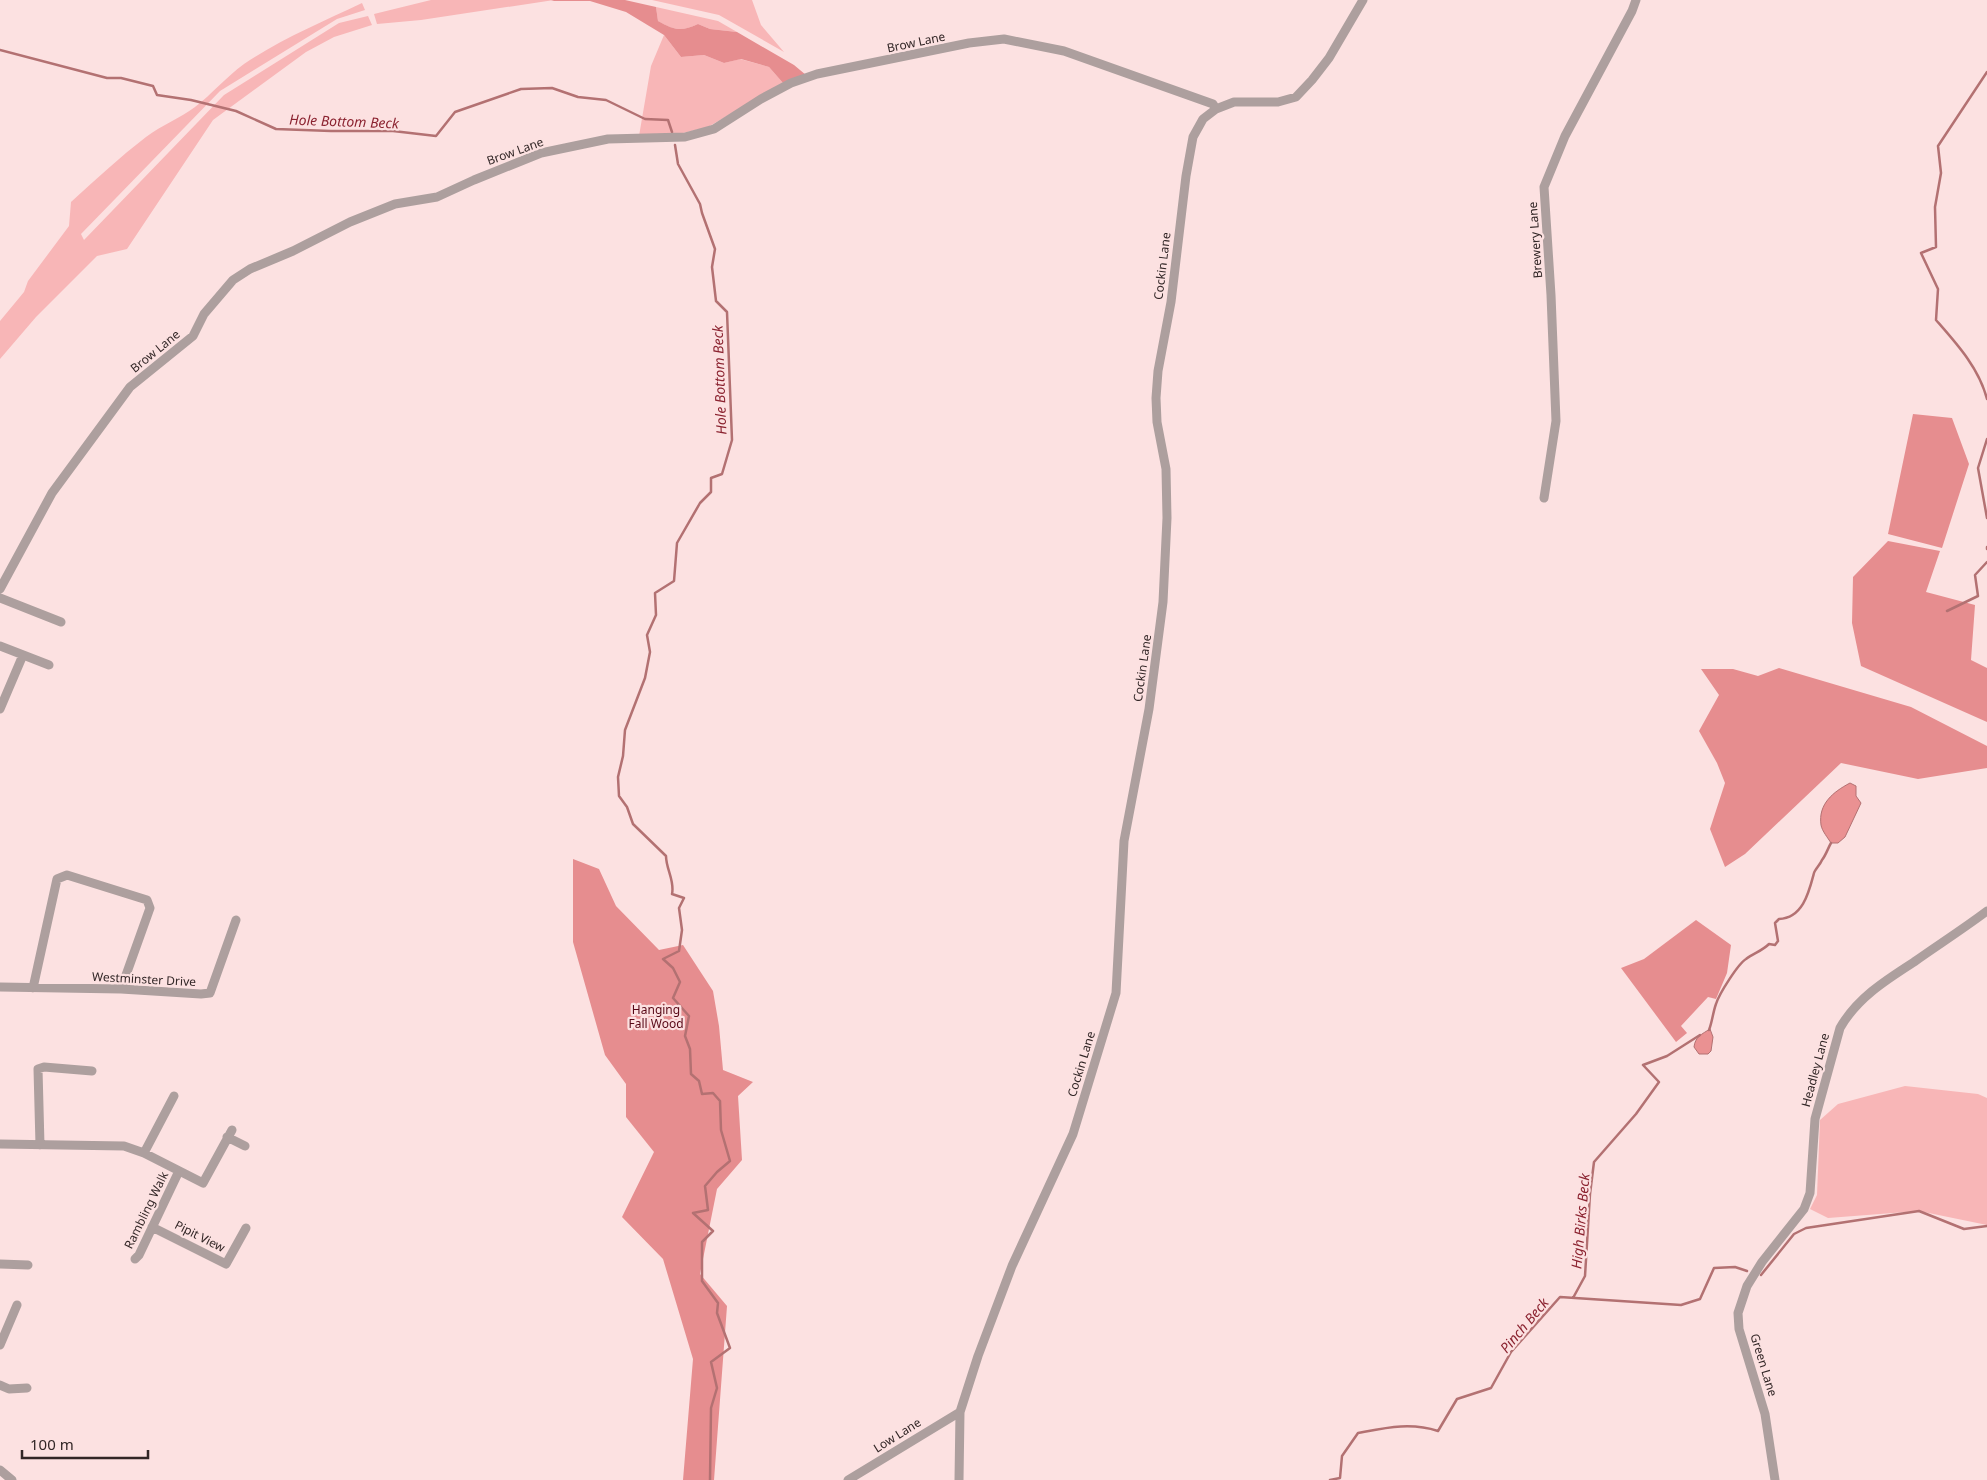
<svg xmlns="http://www.w3.org/2000/svg" width="1987" height="1480" font-family="'Noto Sans',sans-serif">
<rect width="100%" height="100%" fill="#fce1e1"/>
<path fill="#f8b6b7" d="M431,0H554L421,20L377,24L374,14Z
M652,0H752L761,25L784,52L719,15Z
M362,3L365,10L337,19L220,91L81,234L84,240L224,95L339,23L368,16L372,25L334,37L306,52L213,120L127,249L97,256L36,317L0,359V321L24,292L28,281L69,226L71,202C96,179 120,157 146,137C162,125 180,118 195,107C212,94 226,77 244,64C281,39 322,22 362,3Z
M656,7L718,21L737,32L710,29L698,24C682,32 673,30 658,21Z
M664,35L681,57L704,55L724,63L740,59L769,67L783,83L708,127L683,133L639,136L651,66Z
M1905,1086L1978,1094L1987,1098V1225L1919,1211L1828,1218L1810,1209L1817,1195L1820,1120L1838,1104Z"/>
<path fill="#e68d8f" d="M554,0H625L656,7L658,21C674,30 681,32 698,24L710,29L737,32L794,65L806,75L783,83L769,67L741,59L724,63L704,55L681,57L664,35L626,12L590,1H551Z
M1913,414L1952,418L1969,464L1942,548L1888,534Z
M1888,541L1940,551L1926,592L1975,605L1971,660L1987,668V722L1861,666L1852,623L1853,577Z
M1779,668L1911,707L1987,746V768L1918,779L1841,763L1745,854L1725,867L1710,829L1725,783L1717,763L1699,731L1719,695L1701,669H1733L1758,676Z
M573,859L599,869L616,906L659,950L683,945L713,991L719,1026L723,1070L753,1082L738,1096L742,1160L717,1189L700,1274L727,1306L714,1480H683L693,1359L663,1259L622,1217L654,1152L626,1117V1084L605,1055L573,942Z
M1696,920L1731,945L1727,973L1716,999L1708,997L1681,1026L1687,1033L1676,1042L1621,968L1644,959Z"/>
<path fill="#ea9192" stroke="#b37172" d="M1850,783L1856,786V796L1861,803L1845,837L1838,843H1831C1828,838 1822,831 1821,825C1818,804 1833,792 1850,783Z
M1710,1029L1713,1037L1711,1051L1708,1054H1699L1694,1047C1695,1037 1702,1034 1710,1029Z"/>
<g fill="none" stroke-linecap="round" stroke-linejoin="round">
<path stroke="#b37172" stroke-width="2.5" d="M0,50L107,78H121L153,86L157,95L191,100L236,111L276,129L331,131H393L436,136L455,112L521,89L552,88L578,97L606,100L645,119L668,120L672,132
M1987,72L1938,146L1941,173L1935,207L1936,247L1921,253L1938,289L1936,320C1957,344 1979,368 1987,399
M675,145L678,164L700,204L702,213L715,249L712,267L716,301L727,312L732,440L722,474L711,478V492L700,503L677,543L674,581L655,593L656,615L647,635L650,652L645,678L625,730L623,756L618,777L619,796L627,807L633,824L666,856C666,869 675,881 672,894L684,898L679,908L682,930L679,951L663,959L673,968L680,982L673,998L689,1016L685,1036L690,1049L691,1074L699,1081L702,1094L713,1093L720,1101L721,1130L730,1161L717,1172L705,1186L708,1210L693,1213L713,1231L702,1242V1281L718,1303L717,1313L730,1348L711,1362L717,1388L711,1408L710,1480
M1987,439L1978,468L1987,518
M1987,547V549
M1947,611L1978,596L1975,575L1987,562
M1709,1030C1712,1023 1713,1012 1716,1004C1719,994 1738,964 1746,959C1754,953 1762,951 1769,944L1775,945L1778,941L1775,923L1779,919C1803,918 1809,892 1814,873C1815,869 1820,865 1822,860C1826,855 1828,848 1831,843
M1761,1275L1794,1234L1806,1228L1919,1211L1964,1229L1987,1226
M1573,1298L1585,1276L1590,1194L1594,1162L1636,1114L1659,1082L1643,1065L1667,1056L1700,1035
M1330,1480L1340,1478L1342,1456L1358,1433C1385,1428 1410,1422 1438,1431L1457,1399L1491,1388L1511,1352L1560,1297L1681,1305L1700,1299L1714,1268L1735,1267L1747,1271"/>
<path stroke="#ad9f9e" stroke-width="9" d="M1544,498L1556,421L1551,295L1544,187L1565,136L1632,11L1636,0
M0,589L52,493L130,387L193,336L204,314L233,280L250,269L293,251L350,222L395,204L437,197L474,180L541,153L608,139L685,137L714,129L761,99L791,83L817,74L969,43L1004,39L1064,51L1213,104L1216,109
M0,598L61,622
M0,646L49,665
M0,709L23,655
M0,987L121,989L201,994L210,993L236,920
M33,988L57,879L67,875L147,900L150,908L121,989
M227,1137L245,1146
M0,1144L124,1146L144,1153L203,1183L232,1130
M40,1145L38,1069L44,1067L92,1071
M144,1153L174,1096
M152,1227L226,1264L246,1228
M135,1259L139,1255L179,1171
M0,1264L28,1265
M0,1345L17,1305
M0,1385L9,1389L27,1388
M0,1470L12,1480
M848,1480L960,1412
M959,1480L960,1412L978,1356L1012,1266L1073,1134L1116,993L1124,841L1149,709L1163,602L1167,518L1166,469L1157,422L1156,398L1158,371L1171,302L1186,176L1193,137L1203,119L1216,109L1234,102H1278L1296,97L1312,80L1329,58L1363,0
M1775,1480L1765,1414L1739,1329L1738,1313L1747,1286L1762,1262L1804,1209L1810,1193L1815,1119L1840,1028C1857,998 1886,980 1914,962C1938,945 1963,929 1987,911"/>
</g>
<g text-anchor="middle" dominant-baseline="central" stroke-width="4.5" stroke-linejoin="round" paint-order="stroke">
<g font-size="12" fill="#322626" stroke="#fce1e1">
<text transform="translate(916 42) rotate(-12)">Brow Lane</text>
<text transform="translate(515 151) rotate(-20)">Brow Lane</text>
<text transform="translate(1535 240) rotate(-94)">Brewery Lane</text>
<text transform="translate(1162 266) rotate(-83)">Cockin Lane</text>
<text transform="translate(155 351) rotate(-39)">Brow Lane</text>
<text transform="translate(1142 668) rotate(-82)">Cockin Lane</text>
<text transform="translate(144 979) rotate(3)">Westminster Drive</text>
<text transform="translate(1081 1064) rotate(-73)">Cockin Lane</text>
<text transform="translate(1815 1070) rotate(-75)">Headley Lane</text>
<text transform="translate(146 1210) rotate(-64)">Rambling Walk</text>
<text transform="translate(200 1236) rotate(27)">Pipit View</text>
<text transform="translate(1764 1365) rotate(73)">Green Lane</text>
<text transform="translate(897 1435) rotate(-32)">Low Lane</text>
</g>
<g font-size="12" fill="#580816" stroke="#fce1e1">
<text x="656" y="1009">Hanging<tspan x="656" dy="14">Fall Wood</tspan></text>
</g>
<g font-size="14" font-style="italic" fill="#8b2330" stroke="#fce1e1">
<text transform="translate(344 121) rotate(2)">Hole Bottom Beck</text>
<text transform="translate(719 380) rotate(-92)">Hole Bottom Beck</text>
<text transform="translate(1580 1221) rotate(-85)">High Birks Beck</text>
<text transform="translate(1524 1325) rotate(-50)">Pinch Beck</text>
</g>
</g>
<path d="M22 1450v8h126v-8" fill="none" stroke="#322626" stroke-width="2.5"/>
<text x="30" y="1450" font-size="15" fill="#322626" stroke="#fce1e1" stroke-width="4" paint-order="stroke">100 m</text>
</svg>
